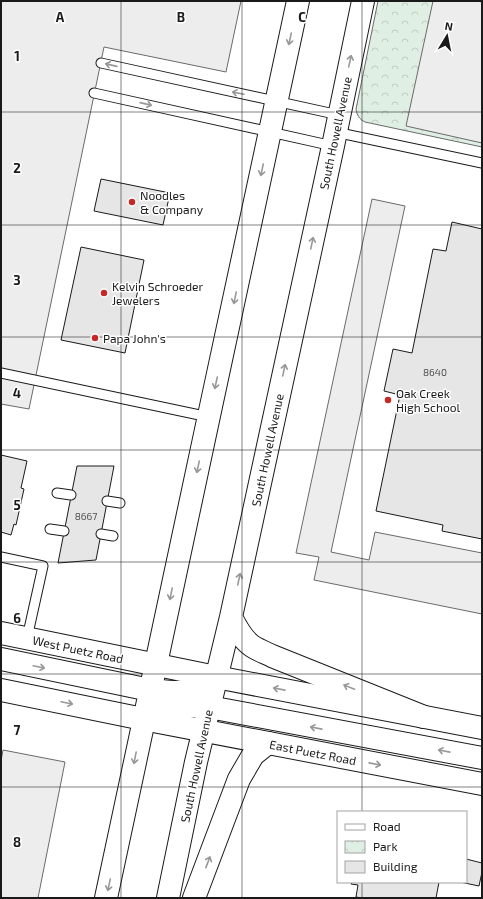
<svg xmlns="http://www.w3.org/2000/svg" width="483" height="899" font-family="'Exo 2',sans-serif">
<defs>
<pattern id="park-crowns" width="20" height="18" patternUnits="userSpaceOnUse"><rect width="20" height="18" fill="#e0efe3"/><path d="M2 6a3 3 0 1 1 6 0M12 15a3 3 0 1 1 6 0" fill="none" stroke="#c0ccc2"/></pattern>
</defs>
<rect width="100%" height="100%" fill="#fff"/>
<path fill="url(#park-crowns)" stroke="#6a6a6a" d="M378,1H482V147L365,122C359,119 357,115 356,109Z"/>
<path fill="#ededed" stroke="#6a6a6a" d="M1,1H241L226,72L104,47L29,409L1,404Z
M433,1H477L482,2V143L406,126Z
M372,199L405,206L331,552L369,560L375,532L482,553V614L314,580L319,557L296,553Z
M3,750L65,762L38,898H1V761Z"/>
<path fill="#e6e6e6" stroke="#1a1a1a" d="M101,179L170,193L163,225L94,211Z
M452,222L482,229V539L442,531L443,525L376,511L400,395L384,391L393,349L412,353L433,249L446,251Z
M81,247L144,260L125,353L61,340Z
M1,455L27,461L21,488L24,489L16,525L14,524L11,535L1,532Z
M77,466H114L96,560L58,563Z
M466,859L482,863V872L479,886L460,882H466Z
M352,882H439L436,898H362L356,897L358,885L351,884Z"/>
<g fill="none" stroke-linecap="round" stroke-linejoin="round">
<g stroke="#1a1a1a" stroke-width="11">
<path id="service" d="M101,63L339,115
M94,93L333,146
M335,132L482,163
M1,373L209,417
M57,493L71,495
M107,501L120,503
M50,529L64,531
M101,534L113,536
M1,557L43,566L27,638"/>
</g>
<g stroke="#1a1a1a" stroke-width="24">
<path id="tertiary" d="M1,633L216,677L482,728
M1,690L143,719L482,784"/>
</g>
<g stroke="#1a1a1a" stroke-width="24">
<path id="primary" d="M231,617C236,627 242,639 252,646C258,650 266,653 272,656L424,717
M1,659L150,690C166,692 184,694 200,687C206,685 211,681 216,677
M143,719L165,710L186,706L209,707L482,758
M106,898C168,599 235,300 298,1
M168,898L196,762L231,617L333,146L363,1
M194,898L239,779L253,755L268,743"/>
</g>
<use href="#service" stroke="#fff" stroke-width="9"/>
<use href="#tertiary" stroke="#fff" stroke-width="22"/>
<use href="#primary" stroke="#fff" stroke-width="22"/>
</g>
<defs><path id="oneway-shaft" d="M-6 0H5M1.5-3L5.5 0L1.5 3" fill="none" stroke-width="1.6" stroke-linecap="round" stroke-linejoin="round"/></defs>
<g stroke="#989898">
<use href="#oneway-shaft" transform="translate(290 39) rotate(102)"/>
<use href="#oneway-shaft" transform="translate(350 61) rotate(-78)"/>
<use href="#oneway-shaft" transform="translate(111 65) rotate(-167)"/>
<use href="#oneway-shaft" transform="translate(238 93) rotate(-168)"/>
<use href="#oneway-shaft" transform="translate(146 104) rotate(13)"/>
<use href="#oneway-shaft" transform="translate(262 170) rotate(102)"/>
<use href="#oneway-shaft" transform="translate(312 243) rotate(-78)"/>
<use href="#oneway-shaft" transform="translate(235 298) rotate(102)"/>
<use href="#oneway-shaft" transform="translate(284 370) rotate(-78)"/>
<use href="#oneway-shaft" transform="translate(216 383) rotate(102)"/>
<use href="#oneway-shaft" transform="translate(198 467) rotate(102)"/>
<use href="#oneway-shaft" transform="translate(239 579) rotate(-78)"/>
<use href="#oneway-shaft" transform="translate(171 594) rotate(102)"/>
<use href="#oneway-shaft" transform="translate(39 667) rotate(12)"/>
<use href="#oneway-shaft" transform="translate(349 687) rotate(-158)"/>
<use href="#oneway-shaft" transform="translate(279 689) rotate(-169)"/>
<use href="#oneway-shaft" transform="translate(67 703) rotate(12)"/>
<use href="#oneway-shaft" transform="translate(316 728) rotate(-169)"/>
<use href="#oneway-shaft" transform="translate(444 751) rotate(-169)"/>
<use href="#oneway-shaft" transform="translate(135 758) rotate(101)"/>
<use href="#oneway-shaft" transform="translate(375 764) rotate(11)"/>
<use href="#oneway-shaft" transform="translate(208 862) rotate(-69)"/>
<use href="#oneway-shaft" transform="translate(109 885) rotate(102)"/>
</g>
<path fill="none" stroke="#1a1a1a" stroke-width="1" stroke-opacity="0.55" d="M121,1V898M242,1V898M362,1V812M1,112H482M1,225H482M1,337H482M1,450H482M1,562H482M1,674H482M1,787H482M362,882V898"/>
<g fill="#c62828" stroke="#fff" stroke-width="1.5">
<circle cx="132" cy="202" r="4"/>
<circle cx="104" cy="293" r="4"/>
<circle cx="95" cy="338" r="4"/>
<circle cx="388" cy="400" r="4"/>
</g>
<g text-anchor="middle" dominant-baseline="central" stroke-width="3" stroke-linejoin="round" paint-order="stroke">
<g font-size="10" fill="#4d4d4d">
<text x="435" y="372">8640</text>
<text x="86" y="516">8667</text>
</g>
<g font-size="12" fill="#1a1a1a" stroke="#fff">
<text transform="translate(335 133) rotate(-78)">South Howell Avenue</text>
<text transform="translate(267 450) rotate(-78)">South Howell Avenue</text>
<text transform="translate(78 649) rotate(12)">West Puetz Road</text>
<text transform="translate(313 752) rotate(11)">East Puetz Road</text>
<text transform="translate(196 766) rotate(-78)">South Howell Avenue</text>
</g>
<g font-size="12" fill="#1a1a1a" stroke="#fff" text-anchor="start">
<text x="140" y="195">Noodles<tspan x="140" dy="14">&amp; Company</tspan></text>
<text x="112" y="286">Kelvin Schroeder<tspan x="112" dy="14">Jewelers</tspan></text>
<text x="103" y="338">Papa John's</text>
<text x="396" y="393">Oak Creek<tspan x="396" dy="14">High School</tspan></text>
</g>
</g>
<g font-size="13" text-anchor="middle" font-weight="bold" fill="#1a1a1a" stroke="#fff" stroke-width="3" stroke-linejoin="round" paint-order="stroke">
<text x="60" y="22">A</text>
<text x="181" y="22">B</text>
<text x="302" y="22">C</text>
<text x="17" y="61">1</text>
<text x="17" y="173">2</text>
<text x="17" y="285">3</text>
<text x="17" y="398">4</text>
<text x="17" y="510">5</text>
<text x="17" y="623">6</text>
<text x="17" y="735">7</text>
<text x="17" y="847">8</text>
</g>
<rect width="483" height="899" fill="none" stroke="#1a1a1a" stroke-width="4"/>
<rect x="337" y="811" width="130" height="72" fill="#ffffff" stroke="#a3a3a3"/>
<rect x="345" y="824" width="20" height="6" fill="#ffffff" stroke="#a3a3a3"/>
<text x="373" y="831" font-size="12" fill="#1a1a1a">Road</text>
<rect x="345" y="841" width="20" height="12" fill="url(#park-crowns)" stroke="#a3a3a3"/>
<text x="373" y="851" font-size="12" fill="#1a1a1a">Park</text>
<rect x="345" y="861" width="20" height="12" fill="#e6e6e6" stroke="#a3a3a3"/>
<text x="373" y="871" font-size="12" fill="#1a1a1a">Building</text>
<g transform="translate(447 36) rotate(10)" stroke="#ffffff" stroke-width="3" paint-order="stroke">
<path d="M0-3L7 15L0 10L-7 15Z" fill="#1a1a1a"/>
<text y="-6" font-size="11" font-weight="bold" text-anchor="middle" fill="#1a1a1a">N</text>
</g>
</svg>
